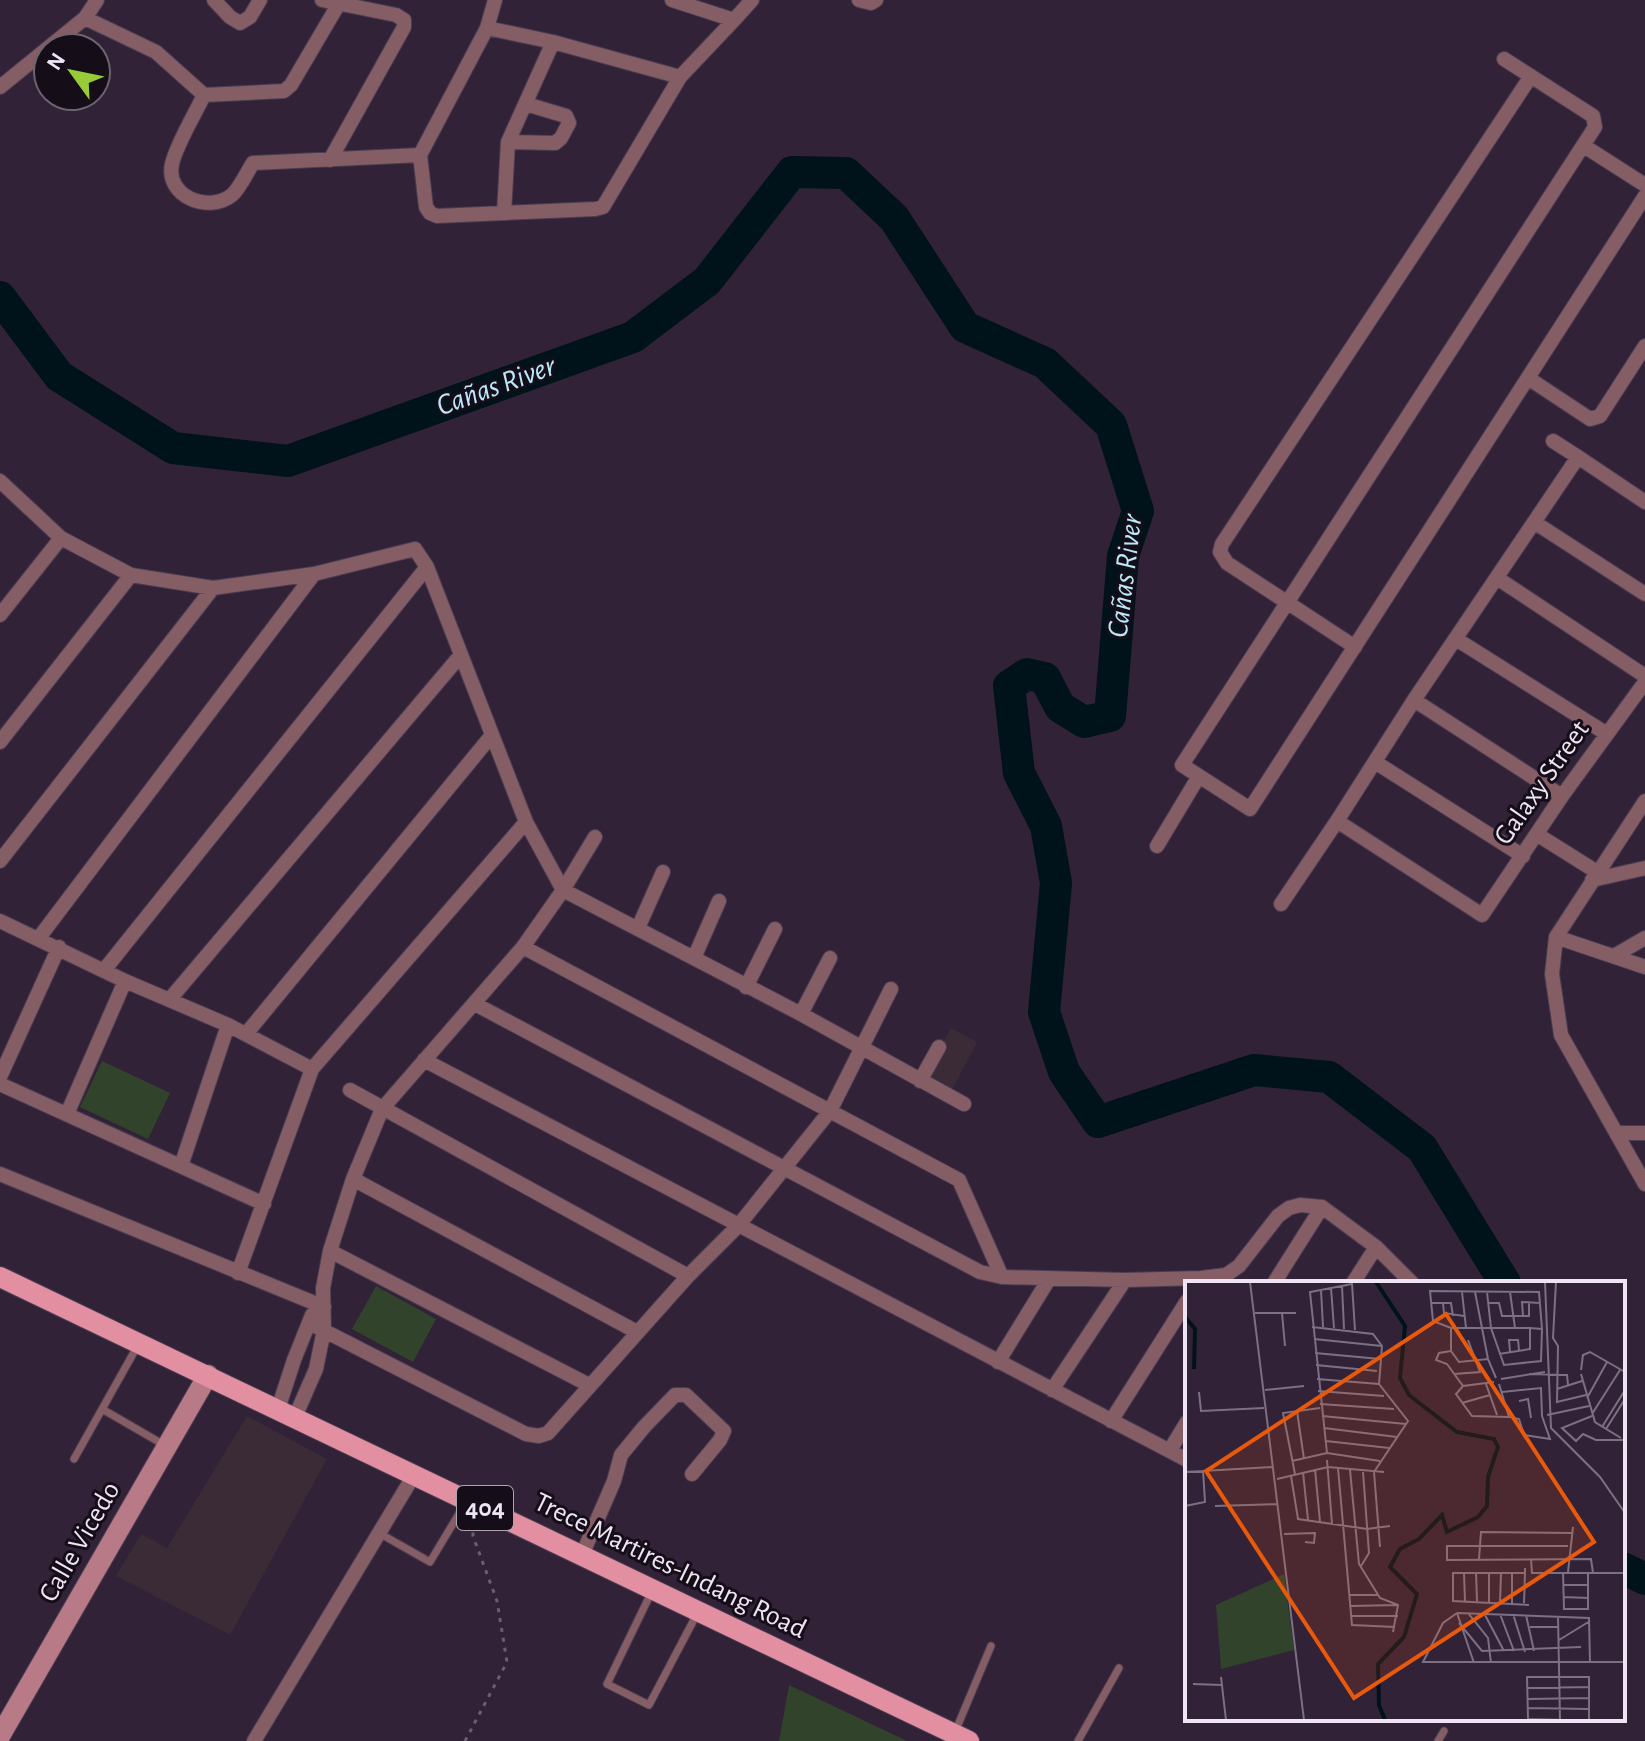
<svg xmlns="http://www.w3.org/2000/svg" width="1645" height="1741" font-family="'Alegreya Sans',sans-serif">
<rect width="100%" height="100%" fill="#312238"/>
<path fill="#3a2b37" d="M951,1028L977,1042L950,1094L923,1079Z
M247,1416L327,1459L230,1635L116,1576L141,1534L167,1548Z"/>
<path fill="#32432c" d="M102,1061L170,1093L148,1139L80,1107Z
M376,1286L436,1319L413,1362L352,1329Z
M789,1685L907,1741H779Z"/>
<g fill="none" stroke-linecap="round" stroke-linejoin="round">
<path stroke="#00121a" stroke-width="32" d="M0,297L59,376L173,448L288,461L633,337L707,281L792,172L846,173L894,218L965,327L1045,363L1111,425L1138,511L1123,556L1110,716L1084,722L1060,707L1045,678L1027,674L1009,686L1019,773L1046,826L1056,883L1044,1012L1064,1072L1098,1122L1254,1070L1329,1077L1422,1148L1505,1283
M1623,1568L1645,1579"/>
<g stroke="#4b3d52" stroke-width="9">
<path id="lane" d="M102,1409L166,1446
M74,1459L138,1345
M379,1533L430,1562L466,1502
M652,1591L607,1684L649,1705L698,1612
M955,1732L991,1646
M1078,1741L1119,1668
M1438,1741L1444,1731"/>
</g>
<g stroke="#4b3d52" stroke-width="16">
<path id="street" d="M214,0L230,17L240,23L250,17L260,0
M322,0L396,15L404,20V27L330,160
M495,0L487,28L420,155L426,207L430,213L437,216L595,209L603,207L680,77L734,20
M672,0L734,20L752,0
M859,0L871,3L876,0
M85,18L156,52L204,95L284,91L291,85L341,0
M487,28L553,42L680,77
M1504,59L1593,116L1595,127L1182,765L1250,809L1645,196
M0,87L85,18L97,0
M204,95C195,114 176,145 172,164C165,196 208,214 232,195C240,188 247,172 253,163L420,155
M508,142L555,143L561,138L569,123L566,116L526,104
M1584,146L1645,185
M504,213L508,142L553,42
M1528,378L1590,419L1600,416L1645,346
M1553,441L1578,457L1414,700L1337,821L1482,915L1562,796L1645,682
M1578,457L1645,502
M0,481L61,538L131,575L213,588L314,574L415,549L427,567L526,822L563,890L801,1014L964,1104
M1534,522L1645,594
M1497,578L1645,676
M0,615L61,538
M1456,639L1607,734
M1355,647L1227,563L1220,552L1222,544L1531,76
M1414,700L1562,796
M0,742L131,575
M1375,762L1523,856
M1645,801L1556,937L1552,974L1561,1035L1645,1184
M1538,835L1597,872
M1157,846L1199,776
M0,861L213,588
M1592,880L1645,868
M1281,904L1337,821
M0,921L125,981L228,1025L312,1069
M638,928L663,872
M1556,937L1645,967
M38,939L314,574
M523,947L959,1180L1002,1277
M1614,956L1645,938
M694,958L719,901
M105,969L427,567
M746,987L775,929
M170,999L460,656
M475,1004L980,1272L1002,1277L1125,1280L1201,1278L1226,1275L1239,1266L1278,1216L1289,1208L1300,1205L1322,1207L1376,1247L1412,1283
M801,1014L830,958
M246,1034L492,735
M424,1060L1187,1460
M0,1077L59,947
M920,1081L939,1047
M0,1084L264,1204
M350,1090L688,1276
M67,1114L125,981
M1618,1133H1645
M181,1166L228,1025
M0,1174L324,1307
M353,1179L637,1332
M330,1251L589,1385
M238,1273L312,1069L526,822
M1274,1283L1322,1207
M1353,1283L1376,1247
M309,1323L526,1434L539,1436L548,1433L688,1276L738,1226L830,1111L891,989
M998,1362L1049,1279
M1052,1390L1125,1280
M278,1409L294,1360L312,1315
M295,1417L316,1369L324,1330L323,1288L330,1251L353,1179L382,1109L523,947L563,890L595,837
M1111,1421L1187,1301
M1170,1450L1187,1422
M582,1555L614,1481L621,1455L644,1427L675,1395H686L724,1431L720,1440L692,1474
M254,1741L414,1475"/>
</g>
<g stroke="#4b3d52" stroke-width="22">
<path id="secondary" d="M0,1736L208,1375"/>
</g>
<g stroke="#4b3d52" stroke-width="22">
<path id="primary" d="M0,1277L969,1741"/>
</g>
<path stroke="#6c5e72" stroke-width="3" stroke-dasharray="4 6" stroke-linecap="butt" d="M465,1741L507,1662L497,1601L473,1536V1524"/>
<use href="#lane" stroke="#855d65" stroke-width="7"/>
<use href="#street" stroke="#855d65" stroke-width="14"/>
<use href="#secondary" stroke="#b97a87" stroke-width="20"/>
<use href="#primary" stroke="#e28fa2" stroke-width="20"/>
</g>
<g text-anchor="middle" dominant-baseline="central" stroke-width="6" stroke-linejoin="round" paint-order="stroke">
<rect fill="#150e18" stroke="#ada4b1" stroke-width="2" x="457" y="1486" width="56" height="44" rx="6"/>
<g font-size="26" font-weight="bold" fill="#eee4f3">
<text x="485" y="1508">404</text>
</g>
<g font-size="28" fill="#eee4f3" stroke="#150e18">
<text transform="translate(1542 783) rotate(-55)">Galaxy Street</text>
<text transform="translate(80 1542) rotate(-60)">Calle Vicedo</text>
<text transform="translate(670 1566) rotate(26)">Trece Martires-Indang Road</text>
</g>
<g font-size="30" font-style="italic" fill="#bae9fb" stroke="#150e18">
<text transform="translate(496 386) rotate(-20)">Cañas River</text>
<text transform="translate(1125 576) rotate(-83)">Cañas River</text>
</g>
</g>
<g transform="translate(1185 1281)">
<rect width="440" height="440" fill="#312238"/>
<path d="M99,293L109,369L36,388L31,324Z" fill="#32432c"/>
<path fill="none" stroke="#00121a" stroke-width="4" d="M191,1L220,45L215,97L224,114L272,151L309,158L313,166L303,196L302,225L293,236L262,251L257,234L234,258L215,268L205,286L232,313L219,356L193,383L194,424L200,439M0,36L10,48L9,88"/>
<path fill="none" stroke="#7d7083" stroke-width="2" d="M65,1L119,439M360,1L366,147L415,196L440,232M371,1L368,57L373,65L372,121L401,114M157,5L159,48M146,7L149,47M136,9L138,46M277,11L281,47M290,11L303,78M302,11L306,47L319,84L356,80L357,48L354,11L245,10L248,40L266,47H345L357,48M325,11L330,47M246,22H266L268,35M258,22L259,32L279,35M303,22H314L317,35H344V22M70,32H111M97,32L100,65M338,35L337,21L355,22M127,46L188,53L197,65L194,103L223,140L189,191L195,266M266,47V70L274,81L303,78L311,97M129,58L197,65M266,70L254,72L251,79L262,83L278,105M325,71L324,59H333L334,69M130,72L195,78M314,73L345,68V47M131,84L192,90M396,89L398,74L405,71L440,91M269,93L295,91L283,59M344,93L382,94L383,104M396,93L410,141L436,157M132,98L194,103M316,98L360,91M309,101L278,105L271,113L287,135L324,136M301,103L312,134M314,103L324,136L334,138L339,154L365,158L357,135L356,107L317,111M372,108L397,100M80,109L119,105M133,110L199,115M14,111L16,130L79,127M402,117L422,81M334,120L343,118L346,137M277,122L305,114M135,123L209,128M112,130L119,178M407,133L435,89M362,134L404,125M137,135L221,143M407,135L377,147L391,160L398,153L411,159H440M417,146L440,109M139,147L212,156M421,148L440,118M141,160L204,167M142,172L125,11L167,3L170,49M142,179L147,243M107,180L142,172L195,180M153,187L167,344L210,346M130,188L135,241M165,189L174,283L195,317L213,324L208,351M0,191L88,186M118,191L123,239M110,193L98,132L135,127M106,195L113,238L182,248L205,245M92,198L143,186L199,191M0,225L20,221L18,189M30,225L93,223M99,253L130,252L129,262L120,261M383,265H262V279L406,278L408,292M294,278L296,251L388,252M346,278L347,292H440M176,285L184,272L178,191M340,287V292H268V320L344,324M291,291L292,320M378,291L379,328H403V291M383,291L388,246M279,292L280,320M304,292V321M327,292V322M378,304H403M165,314H193M378,316L403,317M315,321L316,292M339,322L340,292M166,325L212,324M272,332L258,342L238,381H440M272,332L404,337L405,381M272,332L289,382M283,332L303,357L306,382M315,333L329,370M328,333L340,371M300,334L319,370M341,334L349,370M167,335H213M373,335L375,439M274,342L297,370L396,366M345,346H374M374,359L405,340M36,396L41,439M8,403L37,404M343,407L404,406M343,418L404,417M343,427L404,428M380,439L343,438L342,396H404V439"/>
<path fill="#e8590c" fill-opacity="0.15" stroke="#e8590c" stroke-width="4" d="M261,33L409,261L169,417L21,190Z"/>
<rect width="440" height="440" fill="none" stroke="#eee4f3" stroke-width="4"/>
</g>
<g transform="translate(72 72) rotate(303)"><circle r="38" fill="#150e18" stroke="#6c6470" stroke-width="2"/>
<path d="M0-6L14 30L0 20L-14 30Z" fill="#97cc38"/>
<text y="-12" font-size="22" font-weight="bold" text-anchor="middle" fill="#eee4f3">N</text>
</g>
</svg>
